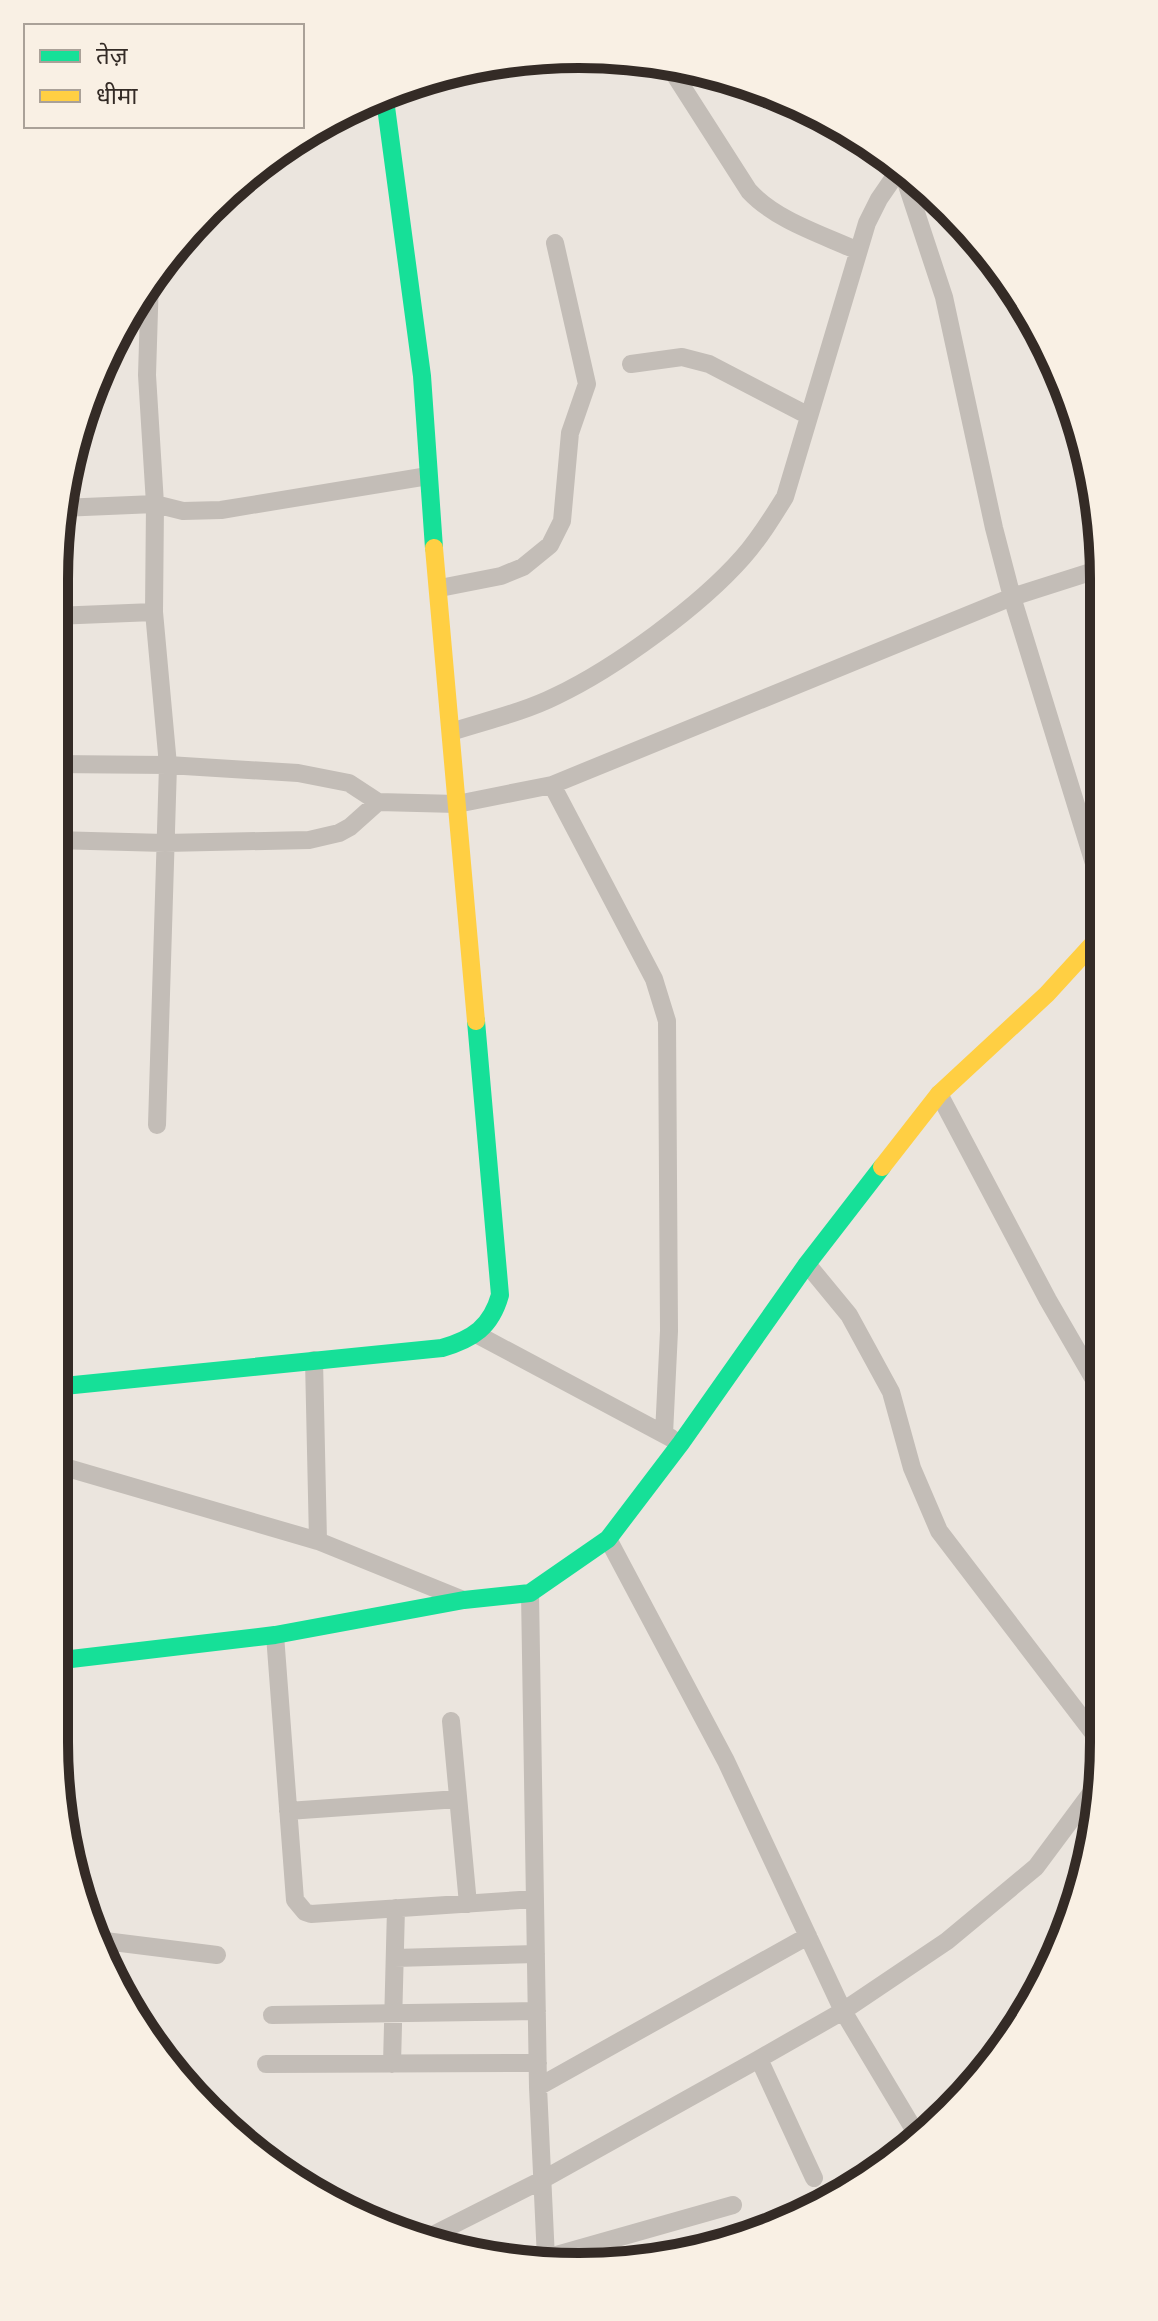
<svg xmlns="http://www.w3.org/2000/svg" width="1158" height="2321" font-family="Montserrat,'Noto Sans Devanagari',sans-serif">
<rect width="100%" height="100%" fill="#ebe5de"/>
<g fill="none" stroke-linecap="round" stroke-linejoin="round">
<path stroke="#c3bdb7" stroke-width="18" d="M669,66L749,191C777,221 821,234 858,251
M900,164L944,297L994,528L1012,597L1101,886
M150,278L147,375L155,504L154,612L168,765L157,1125
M631,364L682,357L709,364L809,416
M61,508L155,504L183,511L221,510L428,476
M440,588L501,576L523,567L550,545L562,521L570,433L587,384L555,243
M54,616L154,612
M451,732C485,721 524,712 556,696C615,668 700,606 743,557C759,539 772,518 785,497L867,223L879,199L901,167
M54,764L168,765L298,773L349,783L378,802
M552,785L654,979L667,1021L669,1331L664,1434
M54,840L165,843L309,840L339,833L350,827L378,802L457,804L552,785L1012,597L1100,569
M939,1094L1048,1300L1103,1395
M807,1264L849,1315L891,1392L912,1468L939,1531L1104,1747
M478,1335L671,1438
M314,1360L318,1541
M54,1464L318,1541L461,1599
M608,1539L726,1761L843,2011L916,2133
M530,1593L538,2087L546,2259
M275,1635L295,1900L305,1912L311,1914L535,1899
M451,1721L468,1904
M288,1811L458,1799
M97,1940L217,1955
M395,1958L536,1954
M272,2015L537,2011
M759,2059L814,2178
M266,2064L538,2063
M392,2064L396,1908
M538,2087L808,1936
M429,2237L542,2180L759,2059L843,2011L947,1941L1036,1867L1100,1781
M546,2258L733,2205"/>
<path stroke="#16e098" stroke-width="18" d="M384,92L422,376L434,548
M54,1387L442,1348C473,1339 491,1327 500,1295L476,1021
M54,1661L275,1635L464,1600L530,1593L608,1539L681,1443L807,1264L882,1167"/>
<path stroke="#ffcf43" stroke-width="18" d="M434,548L476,1021
M882,1167L939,1094L1047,994L1101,935"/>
</g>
<path d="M0 0H1158V2321H0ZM579 68H579A511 511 0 0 1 1090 579V1742A511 511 0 0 1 579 2253H579A511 511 0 0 1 68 1742V579A511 511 0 0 1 579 68Z" fill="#f9f0e4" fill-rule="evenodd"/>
<path fill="none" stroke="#342b26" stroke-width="10" d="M579 68H579A511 511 0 0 1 1090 579V1742A511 511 0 0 1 579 2253H579A511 511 0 0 1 68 1742V579A511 511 0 0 1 579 68Z"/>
<rect x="24" y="24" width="280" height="104" fill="#f9f0e4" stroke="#aaa198" stroke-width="2"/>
<rect x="40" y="50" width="40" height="12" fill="#16e098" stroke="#aaa198" stroke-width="2"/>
<text x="96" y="64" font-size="24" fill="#342b26">तेज़</text>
<rect x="40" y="90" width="40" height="12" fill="#ffcf43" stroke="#aaa198" stroke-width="2"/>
<text x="96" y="104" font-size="24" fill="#342b26">धीमा</text>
</svg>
